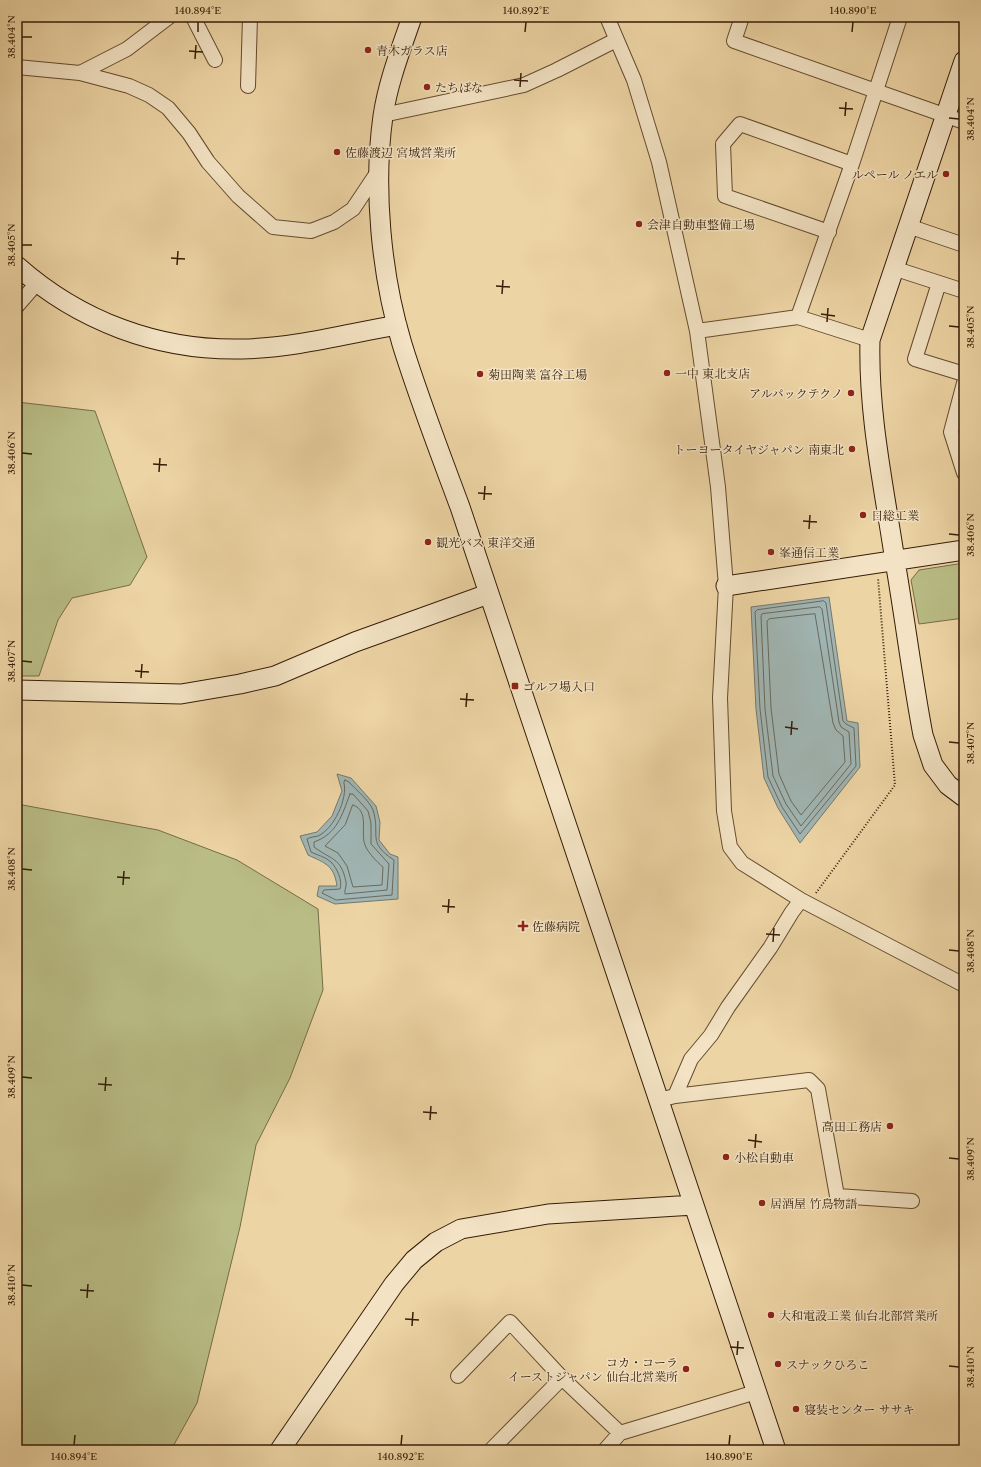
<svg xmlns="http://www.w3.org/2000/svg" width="981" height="1467" font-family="'Libre Caslon Text','Noto Serif JP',serif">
<rect width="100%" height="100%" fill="#edd4a4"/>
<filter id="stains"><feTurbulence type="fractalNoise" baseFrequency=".005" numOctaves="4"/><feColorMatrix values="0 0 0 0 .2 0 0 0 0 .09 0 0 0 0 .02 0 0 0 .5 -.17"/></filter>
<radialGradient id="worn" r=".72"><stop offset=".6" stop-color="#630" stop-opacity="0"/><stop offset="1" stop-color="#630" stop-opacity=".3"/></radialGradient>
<path fill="#b9bc85" stroke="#776c46" d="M17,402L95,411L147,557L130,585L72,598L58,620L39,676H17Z
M964,563V618L919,624L911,580L919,570Z
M17,804L158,830L237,860L318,909L323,990L290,1078L256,1145L240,1227L197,1403L171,1450H17Z"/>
<path fill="#a0b5b3" stroke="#75786e" d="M829,597L847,721L858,723L860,767L800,843L778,808L764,778L756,709L751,607Z
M337,774L351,778L376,806L380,822L379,840L390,854L398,857V899L335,904L317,896L319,886H337C334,865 325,863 308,855L300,836L317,832L332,816L342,791Z"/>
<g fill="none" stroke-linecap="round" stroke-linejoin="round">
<path stroke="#6a695d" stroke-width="1" d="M824,601L826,603L843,721L846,724L854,728L856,766L800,834L782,807L768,777L760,709L755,612L757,610Z
M820,607L822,609L839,722L841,727L849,732L851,764L801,826L786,804L773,776L765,709L761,616L762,614Z
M815,614L833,723L836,730L843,736L845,762L801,815L791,801L779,774L771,708L767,621L769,619Z
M345,780L349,782C356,790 369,800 373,810C381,835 366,842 394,860L392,895L336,900L322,893L324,890L340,889C343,881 337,868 331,862C326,857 317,855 311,852L307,839C310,837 314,837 318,836C334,829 348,798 344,783Z
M350,794H353L368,811L371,823V844L389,864L387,890L345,894C344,890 347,886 346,882C341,857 331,860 314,847V842C337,834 342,815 350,794Z
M353,805C370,811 360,832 365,845C368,853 377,862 383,867L382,885L353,887L347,866L338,853L325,846L345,825Z"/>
<g stroke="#634b2e" stroke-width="16">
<path id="street" d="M193,17L215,60
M607,17L634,80L659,162L697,331L718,487L726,586L720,698L724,811L730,847L742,863L801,900L964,985
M742,17L734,41L964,122
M17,67L80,73L129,86L149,95L168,108L189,133L208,162L238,196L273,227L311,231L334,222L353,209L379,170
M80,73L127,49L169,17
M248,86L250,17
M383,115L524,85L557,70L616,40
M908,226L964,245
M829,232L725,196L723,144L740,124L852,164
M893,268L964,291
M939,283L915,359L964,374
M17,306L37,283
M798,317L852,164L900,17
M697,331L798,317L870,340
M964,383L951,432L964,473
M675,1096L809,1080L818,1089L837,1196L912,1201
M667,1098L675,1096L691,1059L711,1035L728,1007L770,948L792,912L801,900
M458,1376L510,1322L562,1378L620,1433
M491,1450L562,1378
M605,1450L620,1433L756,1392"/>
</g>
<g stroke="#351d07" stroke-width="21">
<path id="secondary" d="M412,17C401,49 388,82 383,116C373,188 381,274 402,344C419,399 440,453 460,507L776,1450
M964,61L870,340C868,415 884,487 895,561C905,619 912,677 923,735L933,765L948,785L964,797
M17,266C79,321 158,351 242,349C294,348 346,334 397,325
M726,586L964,550
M17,690L181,694L240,684L275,676L355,642L488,594
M280,1450L394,1284L414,1260L436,1242L461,1229L548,1214L694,1205"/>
</g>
<path stroke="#351d07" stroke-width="2" stroke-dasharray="1 2" stroke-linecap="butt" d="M816,893L895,785L878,578"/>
<use href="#street" stroke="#f3e3c4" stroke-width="14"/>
<use href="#secondary" stroke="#f3e3c4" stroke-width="19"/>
</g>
<path fill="none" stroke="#351d07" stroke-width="1.5" d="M198,32V22M525,32L526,22M852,32L853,22M22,37H32M189,51L203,52M195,59L196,45M514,80L528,81M520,87L521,73M839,108L853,109M845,116L846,102M949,118L959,119M22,245H32M171,258L185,259M177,265L178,251M496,286L510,287M502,294L503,280M821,314L835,316M827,322L828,308M949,326L959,327M22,453L32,454M153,464L167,465M159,472L160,458M478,493L492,494M484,500L485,486M803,521L817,522M809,529L810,515M949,534L959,535M22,661L32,662M135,671L149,672M141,678L142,664M460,699L474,700M466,707L467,693M785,727L798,729M791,735L792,721M949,742L959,743M22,869L32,870M117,877L130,878M123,885L124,871M442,906L455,907M448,913L449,899M766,934L780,935M773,942L774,928M949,950L959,951M22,1077L32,1078M98,1084L112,1085M105,1091L106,1077M423,1112L437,1113M430,1120L431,1106M748,1140L762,1142M755,1148L756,1134M949,1158L959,1159M22,1285L32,1286M80,1290L94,1291M87,1298L88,1284M405,1319L419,1320M412,1326L413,1312M730,1347L744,1348M737,1355L738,1341M949,1366L959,1367M74,1445L75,1435M401,1445L402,1435M729,1445L730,1435"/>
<g fill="#8f2418" stroke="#f3e3c4" stroke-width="1.5">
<circle cx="368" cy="50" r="4"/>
<circle cx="427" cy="87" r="4"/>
<circle cx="337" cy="152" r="4"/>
<circle cx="946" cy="174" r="4"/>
<circle cx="639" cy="224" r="4"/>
<circle cx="667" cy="373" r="4"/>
<circle cx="480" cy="374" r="4"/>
<circle cx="851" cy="393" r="4"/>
<circle cx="852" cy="449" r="4"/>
<circle cx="863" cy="515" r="4"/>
<circle cx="428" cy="542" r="4"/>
<circle cx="771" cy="552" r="4"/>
<rect x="511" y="682" width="8" height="8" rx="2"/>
<path d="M521 920h4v4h4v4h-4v4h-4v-4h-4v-4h4z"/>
<circle cx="890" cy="1126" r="4"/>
<circle cx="726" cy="1157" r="4"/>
<circle cx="762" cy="1203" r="4"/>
<circle cx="771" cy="1315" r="4"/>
<circle cx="778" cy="1364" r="4"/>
<circle cx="686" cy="1369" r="4"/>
<circle cx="796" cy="1409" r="4"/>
</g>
<g text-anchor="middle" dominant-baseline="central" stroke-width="3" stroke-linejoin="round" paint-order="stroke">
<g font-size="12" fill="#351d07" stroke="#f3e3c4" text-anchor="start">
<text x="376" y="50">青木ガラス店</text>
<text x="435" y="87">たちばな</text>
<text x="345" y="152">佐藤渡辺 宮城営業所</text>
<text x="938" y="174" text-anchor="end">ルペール ノエル</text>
<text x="647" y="224">会津自動車整備工場</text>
<text x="675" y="373">一中 東北支店</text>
<text x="488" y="374">菊田陶業 富谷工場</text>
<text x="843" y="393" text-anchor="end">アルパックテクノ</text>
<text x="844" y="449" text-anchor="end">トーヨータイヤジャパン 南東北</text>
<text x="871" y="515">日総工業</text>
<text x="436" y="542">観光バス 東洋交通</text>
<text x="779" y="552">峯通信工業</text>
<text x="523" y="686">ゴルフ場入口</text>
<text x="532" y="926">佐藤病院</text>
<text x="882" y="1126" text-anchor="end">高田工務店</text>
<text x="734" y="1157">小松自動車</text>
<text x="770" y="1203">居酒屋 竹鳥物語</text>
<text x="779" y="1315">大和電設工業 仙台北部営業所</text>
<text x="678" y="1362" text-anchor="end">コカ・コーラ<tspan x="678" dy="14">イーストジャパン 仙台北営業所</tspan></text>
<text x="786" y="1364">スナックひろこ</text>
<text x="804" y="1409">寝装センター ササキ</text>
</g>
</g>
<rect width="981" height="1467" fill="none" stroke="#edd4a4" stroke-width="44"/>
<rect x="22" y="22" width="937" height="1423" fill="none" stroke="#351d07" stroke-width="1.5"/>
<g font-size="10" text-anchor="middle" fill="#351d07">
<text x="198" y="14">140.894°E</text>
<text x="526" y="14">140.892°E</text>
<text x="853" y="14">140.890°E</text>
<text transform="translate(11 37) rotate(-90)" y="4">38.404°N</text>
<text transform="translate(970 119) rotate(-90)" y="4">38.404°N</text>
<text transform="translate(11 245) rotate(-90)" y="4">38.405°N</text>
<text transform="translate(970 327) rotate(-90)" y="4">38.405°N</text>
<text transform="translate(11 453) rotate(-90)" y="4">38.406°N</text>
<text transform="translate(970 535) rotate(-90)" y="4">38.406°N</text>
<text transform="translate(11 661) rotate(-90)" y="4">38.407°N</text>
<text transform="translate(970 743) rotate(-90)" y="4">38.407°N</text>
<text transform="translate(11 869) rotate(-90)" y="4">38.408°N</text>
<text transform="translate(970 951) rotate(-90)" y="4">38.408°N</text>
<text transform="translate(11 1077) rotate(-90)" y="4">38.409°N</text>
<text transform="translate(970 1159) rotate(-90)" y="4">38.409°N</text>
<text transform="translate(11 1285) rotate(-90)" y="4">38.410°N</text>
<text transform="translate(970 1367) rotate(-90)" y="4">38.410°N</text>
<text x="74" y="1460">140.894°E</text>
<text x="401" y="1460">140.892°E</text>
<text x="729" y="1460">140.890°E</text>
</g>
<rect width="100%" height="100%" filter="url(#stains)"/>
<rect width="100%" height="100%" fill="url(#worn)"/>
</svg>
